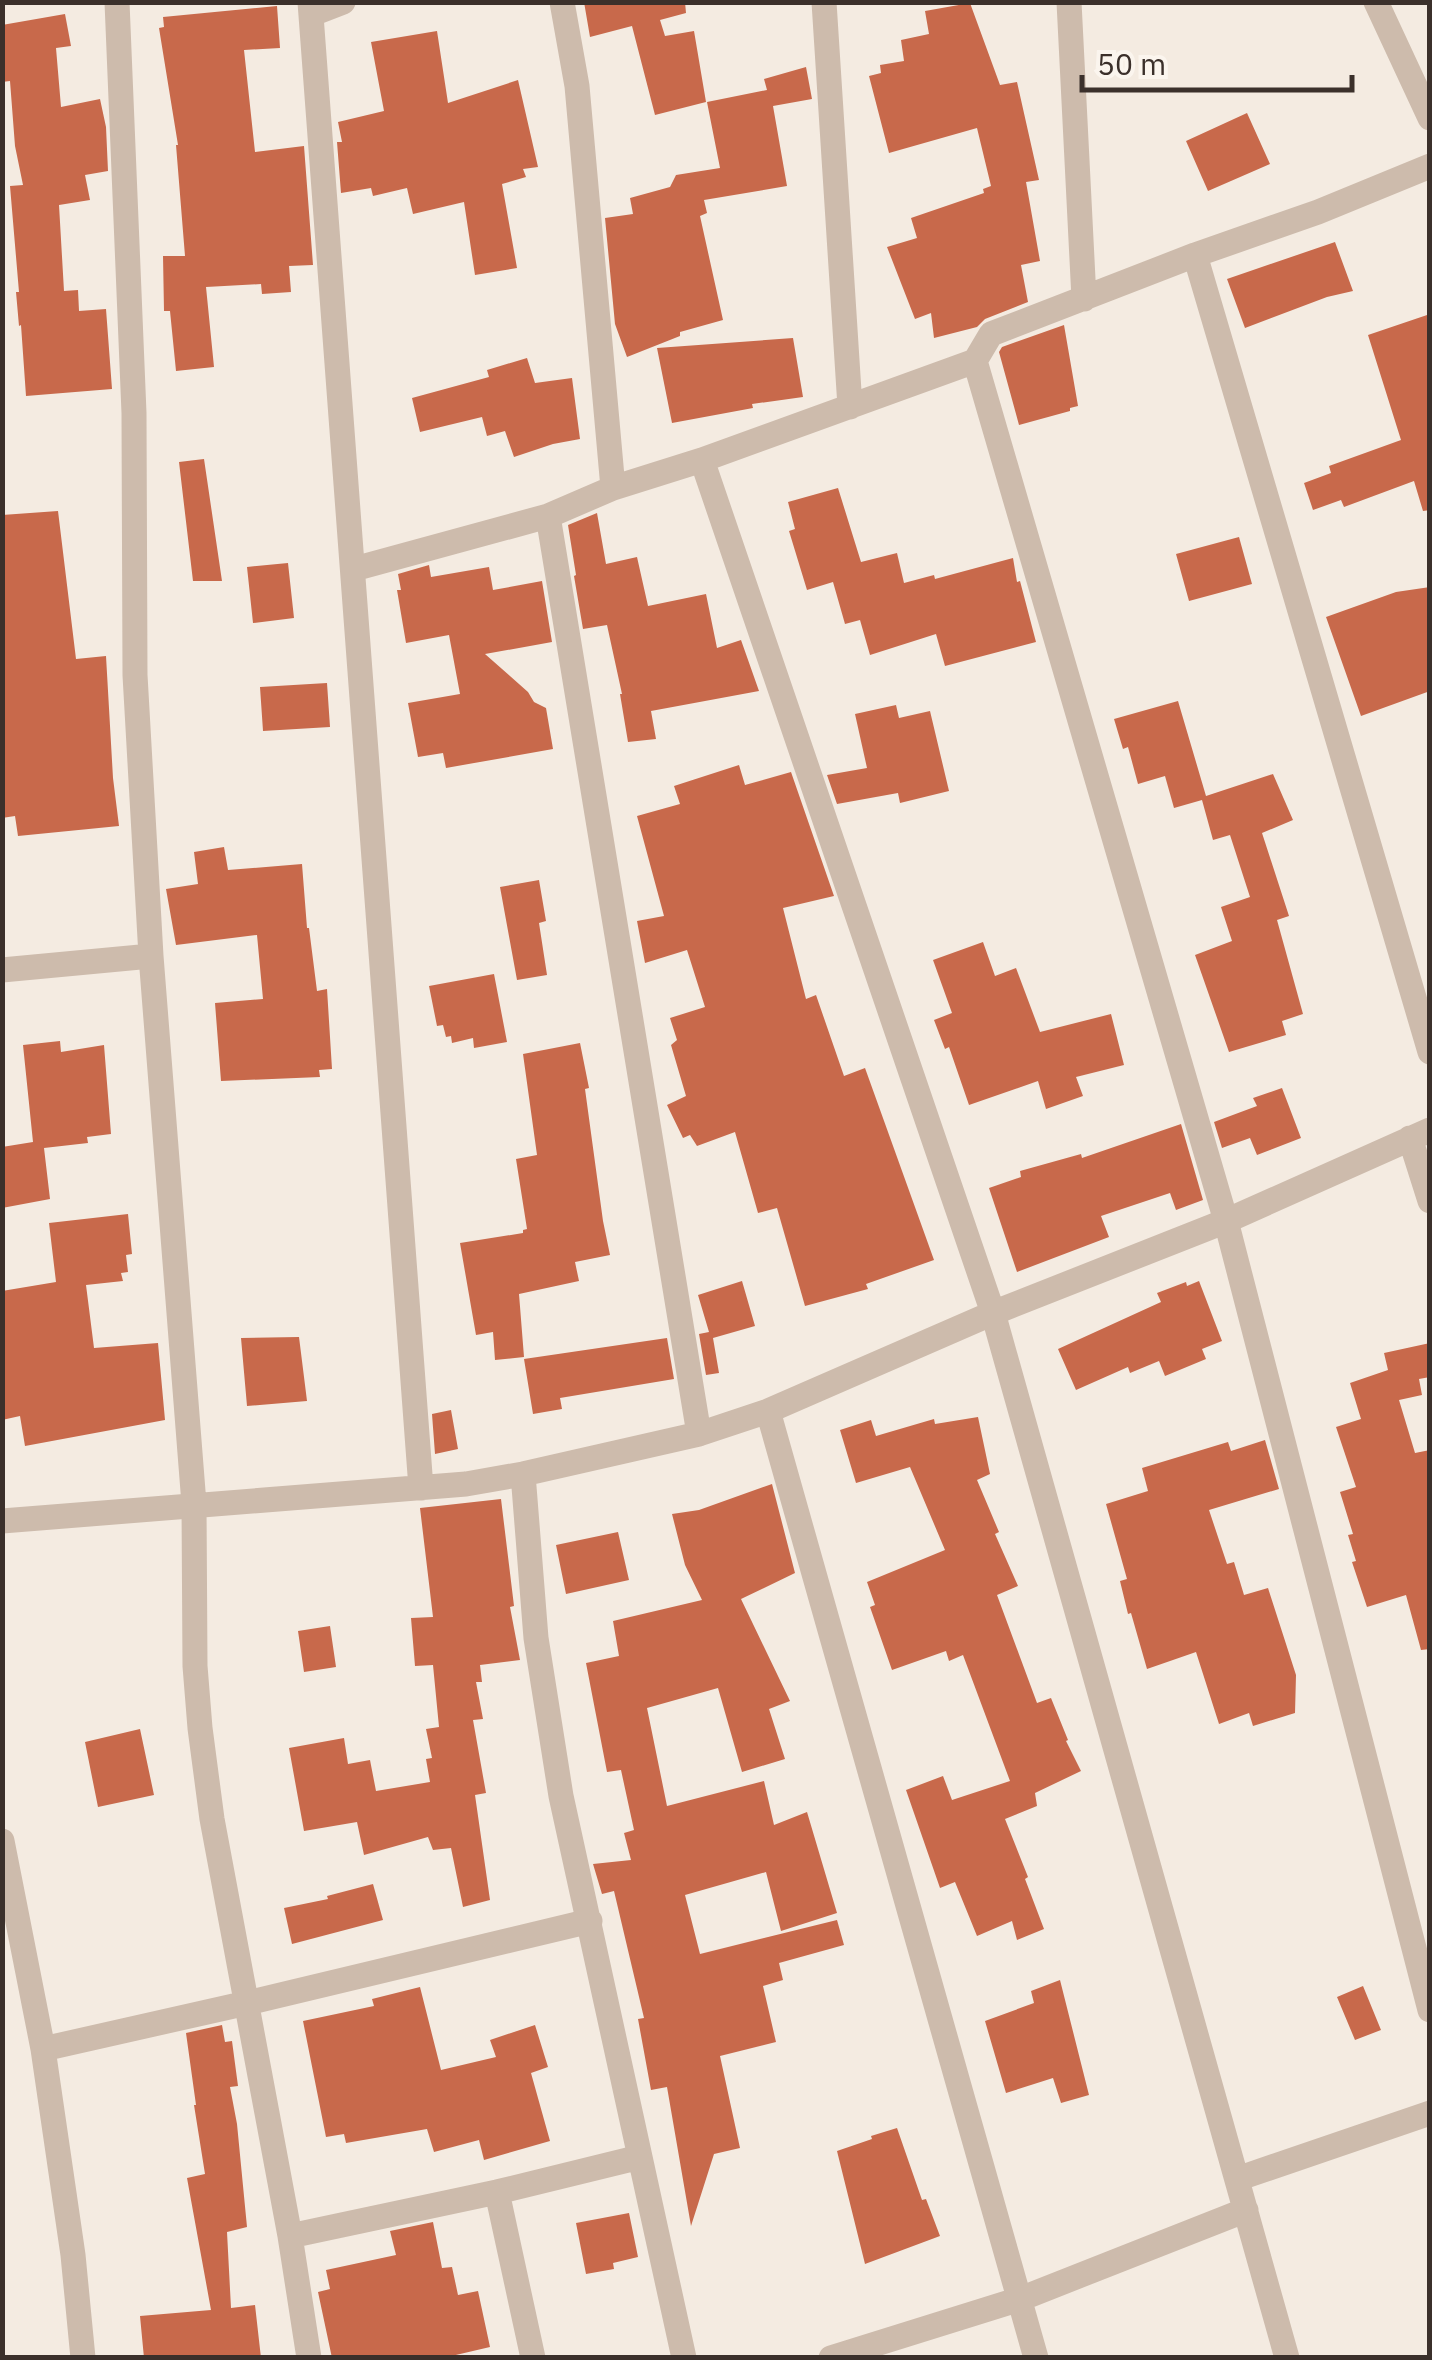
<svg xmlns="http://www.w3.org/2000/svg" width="1432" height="2360" font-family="'IBM Plex Sans',sans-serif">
<rect width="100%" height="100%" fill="#f4ebe1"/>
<path fill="#c8694b" d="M584,2H685L686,13L660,20L665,36L694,31L706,102L655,115L632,26L590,37Z
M970,3L1000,85L1017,82L1039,180L1026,182L1040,261L1021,265L1028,302L985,319L977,327L934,338L931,313L915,319L887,247L917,238L911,218L984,193L983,189L991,186L977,128L889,153L869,76L881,73L880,65L904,61L901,40L929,34L925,11Z
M277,6L280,48L244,50L255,152L304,146L313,265L289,266L291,292L262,294L261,284L206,287L214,367L176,371L170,311H164L163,256H185L176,145H178L159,28L164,27L163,17Z
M65,14L71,46L56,48L61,107L100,99L106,127L108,171L85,175L90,200L59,205L64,291L78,290L79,311L106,309L112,389L26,396L21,325L19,326L16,292H19L10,186L23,185L15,146L10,81L2,82V25Z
M437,31L448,103L518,80L538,167L523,169L526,177L502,184L517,268L475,275L464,202L413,214L407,188L373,196L371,188L341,193L337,142H342L338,122L384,111L371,42Z
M806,67L812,99L773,106L787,186L704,200L707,213L700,216L723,320L680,332V336L627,357L615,324L605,218L633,214L630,198L670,187L676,175L720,168L707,102L767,90L764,79Z
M1247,113L1270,164L1208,191L1186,141Z
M1335,242L1353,291L1327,297L1245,328L1227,279Z
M1430,314V510L1423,511L1414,481L1344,507L1341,500L1313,510L1304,483L1331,473L1329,466L1401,440L1368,335Z
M1064,325L1078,406L1070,408V411L1019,425L999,352L1002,347Z
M793,338L803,397L752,404L753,408L672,423L657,348Z
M527,358L535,383L572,378L580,439L553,444L514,457L505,431L487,436L482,417L420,432L412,398L489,377L487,370Z
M204,459L222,581H193L179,462Z
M838,488L861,562L897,553L904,583L934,575L935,579L1013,558L1017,582L1020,581L1036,642L945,666L936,634L870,655L860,620L845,624L833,582L807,590L789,531L795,529L788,502Z
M58,511L76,659L106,656L113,778L119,826L18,836L15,816L2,818V515Z
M597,513L606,564L637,557L648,606L706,594L717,648L741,640L759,691L651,711L656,739L628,742L620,694H622L607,625L583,629L574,576L576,575L568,525Z
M1239,537L1252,584L1189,601L1176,554Z
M288,563L294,618L253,623L247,567Z
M429,565L431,577L489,567L493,590L542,581L552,642L485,654L528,692L534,702L546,708L553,749L446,768L443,753L418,757L408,703L460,694L449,635L406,643L397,590H401L398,574Z
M1430,587V691L1361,716L1326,617L1396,592Z
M327,683L330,727L263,731L260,687Z
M1178,701L1206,796L1273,774L1293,820L1262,833L1289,916L1277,920L1303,1014L1282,1021L1286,1035L1229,1052L1195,955L1232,941L1221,907L1250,897L1230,835L1213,840L1202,800L1174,808L1165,776L1138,784L1128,747L1123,749L1114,719Z
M896,705L899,718L930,711L949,791L900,803L898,793L837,804L827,775L867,768L855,714Z
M739,765L745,785L791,772L834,896L783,908L806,999L816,995L844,1076L865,1068L934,1260L866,1284L868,1289L805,1306L777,1208L758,1213L735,1132L697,1146L690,1135L683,1138L667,1105L686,1096L671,1045L677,1040L670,1018L705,1007L687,950L645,963L637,921L664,916L637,816L680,804L674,786Z
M224,847L228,870L302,864L307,928H309L317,991L327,989L332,1069L319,1070L320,1077L221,1081L215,1003L263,999L257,935L176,945L166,889L198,884L194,852Z
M539,880L546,921L539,923L547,975L517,980L500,887Z
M983,942L995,976L1016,968L1040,1032L1111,1014L1124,1065L1076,1077L1083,1096L1046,1109L1038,1081L969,1105L949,1047L945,1049L934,1020L952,1013L933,960Z
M494,974L507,1042L474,1048L473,1038L452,1043L451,1036L446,1037L443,1025L437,1026L429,986Z
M60,1041L61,1052L104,1045L111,1134L87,1137L88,1143L44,1148L50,1199L2,1208V1147L33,1142L23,1045Z
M580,1043L589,1088L585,1089L603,1221L610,1255L575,1262L579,1281L519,1294L524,1357L495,1360L493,1332L476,1335L460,1243L523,1233V1230L527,1229L516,1159L537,1155L523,1054Z
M1282,1088L1301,1138L1257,1155L1250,1138L1222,1148L1214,1122L1257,1106L1253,1098Z
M1181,1124L1203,1200L1176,1210L1170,1193L1101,1216L1109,1237L1017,1272L989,1188L1021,1177L1020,1171L1081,1154L1082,1158Z
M128,1214L132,1254L126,1255L128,1272L121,1273L123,1281L86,1285L94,1348L158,1343L165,1420L25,1446L20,1416L2,1420V1291L56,1282L49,1223Z
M742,1281L755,1326L713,1338L719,1373L706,1375L699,1334L709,1332L698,1295Z
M1199,1281L1222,1341L1202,1349L1206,1359L1165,1376L1159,1361L1130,1373L1128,1367L1076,1390L1058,1349L1161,1302L1157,1293L1186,1282L1187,1286Z
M299,1337L307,1401L247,1406L241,1338Z
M667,1338L674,1379L560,1398L562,1409L533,1414L524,1359Z
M1430,1343V1377L1419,1379L1422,1395L1399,1400L1415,1453L1430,1450V1649L1421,1650L1406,1595L1367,1607L1352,1562L1356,1561L1348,1535L1353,1534L1340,1492L1356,1487L1336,1427L1361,1419L1350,1383L1388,1370L1384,1353Z
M451,1410L458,1449L435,1454L432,1414Z
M978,1417L990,1474L977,1480L999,1532L995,1534L1018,1586L997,1595L1037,1703L1051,1698L1068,1740L1066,1741L1081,1771L1035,1793L1037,1806L1005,1819L1028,1877L1025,1879L1044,1929L1017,1940L1012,1921L977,1936L955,1882L940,1888L906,1790L943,1776L952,1800L1010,1781L963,1655L949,1661L946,1651L892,1670L870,1607L875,1605L867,1582L945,1550L910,1467L856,1483L840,1430L871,1420L876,1436L934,1419L935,1424Z
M1265,1440L1279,1489L1209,1510L1227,1564L1234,1562L1244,1595L1268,1588L1296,1675L1295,1713L1253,1726L1249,1713L1219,1724L1196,1652L1147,1669L1131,1613L1128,1614L1120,1581L1127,1579L1106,1504L1148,1491L1142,1468L1228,1442L1231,1451Z
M772,1484L795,1573L741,1599L790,1701L769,1709L785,1759L742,1772L718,1688L647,1708L667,1806L764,1781L774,1825L807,1812L837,1913L781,1931L766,1872L685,1895L700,1954L837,1920L844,1945L779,1963L783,1980L763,1986L776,2042L720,2056L740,2148L714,2154L691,2226L667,2087L651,2090L638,2019L644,2018L614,1891L602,1894L593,1864L631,1860L624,1833L634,1830L621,1770L607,1772L586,1663L619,1656L613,1621L702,1600L685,1565L672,1514L699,1510Z
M501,1499L514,1606L510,1607L520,1660L480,1665L482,1682H476L483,1719L473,1720L486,1793L475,1795L490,1900L463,1907L451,1848L433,1850L428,1837L364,1855L357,1822L304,1831L289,1748L344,1738L348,1764L370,1760L376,1791L430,1782L426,1759L432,1758L426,1729L439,1727L433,1665L415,1666L411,1618L433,1617L420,1508Z
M618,1532L629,1580L566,1594L556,1545Z
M330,1626L336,1667L304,1672L298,1631Z
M140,1729L154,1795L98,1807L85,1742Z
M373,1884L383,1920L292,1944L284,1908L328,1899L327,1896Z
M1060,1980L1089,2095L1061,2103L1053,2078L1006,2093L985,2021L1034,2003L1031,1991Z
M1363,1986L1381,2030L1355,2040L1337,1997Z
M420,1987L441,2070L496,2057L490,2040L535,2025L548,2067L531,2073L550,2141L484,2160L479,2140L434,2152L427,2129L346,2143L344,2134L326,2137L303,2021L374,2006L372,1999Z
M222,2025L225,2042L232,2041L238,2086L230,2087L237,2124L247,2227L227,2232L231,2308L255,2305L261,2358H144L140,2316L211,2310L187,2178L205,2174L194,2105H196L186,2033Z
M897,2128L922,2200L926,2199L940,2236L865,2264L837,2151L872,2139L871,2136Z
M629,2213L638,2257L613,2263L614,2269L586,2274L576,2223Z
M433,2222L442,2268L452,2267L458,2295L478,2291L490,2347L443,2358H332L318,2292L330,2289L326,2270L396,2255L390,2231Z"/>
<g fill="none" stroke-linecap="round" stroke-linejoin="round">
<path stroke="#cdbbac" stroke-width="25" d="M117,2L134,413L135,675L151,956L194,1504L195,1666L200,1728L212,1819L290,2236L309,2358
M310,2L421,1488
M562,2L577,86L613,488
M824,2L850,407
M1069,2L1084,299
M1376,2L1430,118
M312,14L343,2
M1195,255L1430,1052
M975,361L1226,1221L1430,2010
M702,460L993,1313L1287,2358
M548,516L699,1434
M354,569L548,516L613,488L702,460L975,361L991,334L1195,255L1318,212L1430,166
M2,970L151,956
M1410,1138L1430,1201
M768,1411L1036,2358
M523,1474L536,1638L561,1796L684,2358
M2,1521L466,1484L523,1474L699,1434L768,1411L993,1313L1226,1221L1430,1130
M2,1841L43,2049L73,2255L83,2358
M43,2049L247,2003L590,1921
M1237,2179L1430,2113
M497,2192L533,2358
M290,2236L497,2192L640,2157
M831,2358L1020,2299L1246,2210"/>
</g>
<rect width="1432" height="2360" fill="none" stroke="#3b302b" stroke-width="10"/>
<path d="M1082 75v15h270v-15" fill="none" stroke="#3b302b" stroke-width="5"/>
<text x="1097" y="75" font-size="30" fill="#3b302b" stroke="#fbf5ee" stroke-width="8" paint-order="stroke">50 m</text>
</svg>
